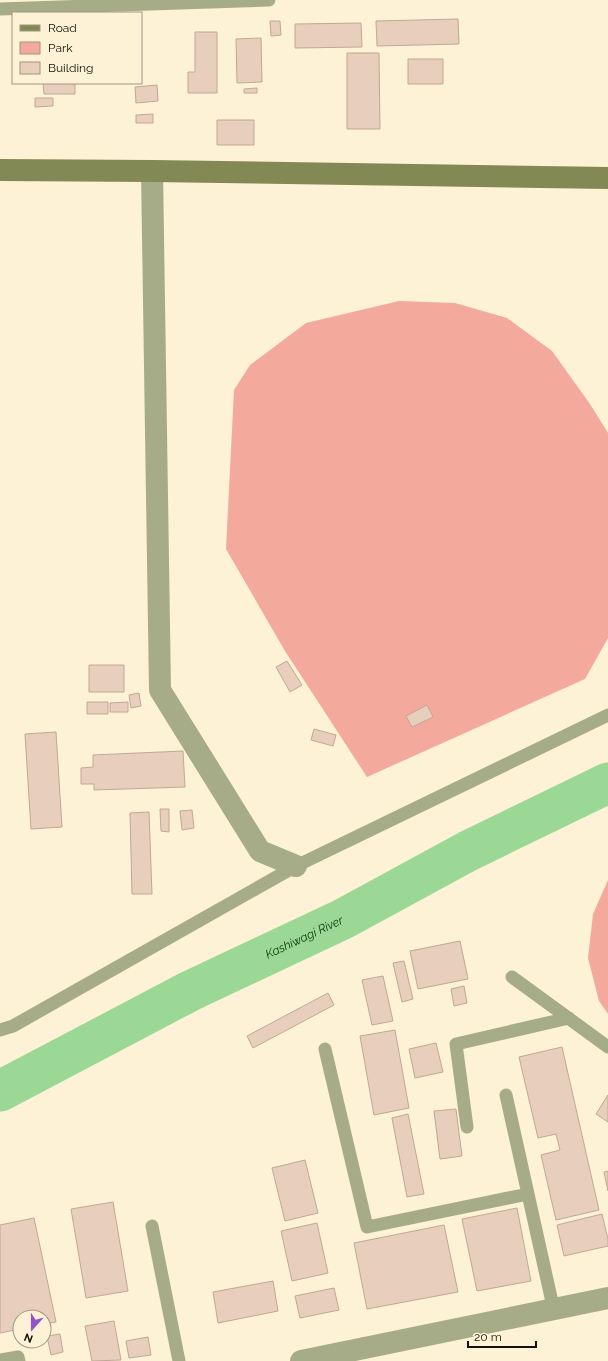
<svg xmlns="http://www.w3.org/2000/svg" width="608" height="1361" font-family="Raleway,sans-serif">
<rect width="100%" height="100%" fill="#fdf1d6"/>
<path fill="#f3aa9d" d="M399,301L455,303L507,318L552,351L590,404L608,433V638L585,679L367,777L285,651L226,549L234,390L250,365L306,323Z
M608,880V1014L599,1001L588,958L593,914Z"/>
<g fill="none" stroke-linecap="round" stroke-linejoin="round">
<path stroke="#9bd896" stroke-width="41" id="s1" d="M0,1091L190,991L343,919L468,851L608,783"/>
</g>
<path fill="#e8cfbc" stroke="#c0a896" d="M458,19L459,44L377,46L376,21Z
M270,21H280L281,35L271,36Z
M361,23L362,47L295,48V24Z
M195,32H217V93H188V72H195Z
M261,38L262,82L237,83L236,39Z
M347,53H379L380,129H347Z
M408,59H443V84H408Z
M43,83H75V94H44Z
M157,85L158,101L136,103L135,87Z
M257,88V93H244V89Z
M35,98H53V106L35,107Z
M153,114V123H136V115Z
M217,120H254V145H217Z
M287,661L302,685L290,692L276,667Z
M89,665H124V692H89Z
M139,693L141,706L131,708L129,695Z
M87,702H108V714H87Z
M128,702V712H110V703Z
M427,705L433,717L412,727L406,716Z
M314,729L336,735L333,746L311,740Z
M56,732L62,827L31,829L25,734Z
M183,751L185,787L94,790V784H81V768L93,767V755Z
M160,809H169V832L161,831Z
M192,810L194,828L182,830L180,811Z
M149,812L152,894H132L130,813Z
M460,941L468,979L418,989L410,951Z
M404,961L413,999L402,1002L393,963Z
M383,976L393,1021L372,1025L362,980Z
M464,986L467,1003L454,1006L451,989Z
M328,993L334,1005L253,1048L247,1036Z
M395,1030L409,1108L374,1115L360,1036Z
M436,1043L443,1072L415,1078L409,1049Z
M562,1047L599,1210L556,1220L541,1155L560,1150L556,1134L538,1138L519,1057Z
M608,1095V1122L596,1114Z
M456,1109L462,1156L440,1159L434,1111Z
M408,1114L424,1194L407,1197L392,1118Z
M305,1160L318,1213L285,1221L272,1168Z
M608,1171V1191L604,1172Z
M113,1202L128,1291L86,1298L71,1209Z
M517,1208L531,1281L477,1291L462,1219Z
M602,1214L608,1239V1246L564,1256L557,1225Z
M34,1218L56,1322L44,1324V1317H20V1329L0,1333V1225Z
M317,1223L328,1273L292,1281L281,1231Z
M444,1225L458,1292L367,1309L354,1243Z
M273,1281L278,1311L218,1323L213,1292Z
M334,1288L339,1310L300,1318L295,1296Z
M114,1321L121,1360L92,1361L85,1326Z
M60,1334L63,1352L51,1355L47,1336Z
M148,1337L151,1355L129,1358L126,1341Z"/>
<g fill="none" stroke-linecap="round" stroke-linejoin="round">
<path stroke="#a7ac88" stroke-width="13" d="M0,9L269,0
M512,977L608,1047
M0,1030L13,1026L296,866L608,715
M325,1049L367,1227L528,1194
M506,1095L554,1311
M467,1127L456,1044L569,1018
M152,1226L179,1361
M0,1360L18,1357L19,1361"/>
<path stroke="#a7ac88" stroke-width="22" d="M152,171L160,690L260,851L296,866
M301,1361L608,1298"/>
<path stroke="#828954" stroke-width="22" d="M0,170L152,171L608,178"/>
</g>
<g text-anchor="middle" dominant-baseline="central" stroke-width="4" stroke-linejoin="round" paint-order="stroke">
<g font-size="12" font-style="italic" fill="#0e380c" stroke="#fdf1d6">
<text stroke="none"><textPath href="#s1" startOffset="341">Kashiwagi River</textPath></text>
</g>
</g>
<rect x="12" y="12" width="130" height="72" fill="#fdf1d6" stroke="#a09783"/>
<rect x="20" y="25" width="20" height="6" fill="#828954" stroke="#a09783"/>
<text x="48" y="32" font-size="12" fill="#141007">Road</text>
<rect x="20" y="42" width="20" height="12" fill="#f3aa9d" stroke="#a09783"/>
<text x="48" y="52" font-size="12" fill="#141007">Park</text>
<rect x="20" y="62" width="20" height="12" fill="#e8cfbc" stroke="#a09783"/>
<text x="48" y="72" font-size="12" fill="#141007">Building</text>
<g transform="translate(32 1329) rotate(201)"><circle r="19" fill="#fdf1d6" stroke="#a09783"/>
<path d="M0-3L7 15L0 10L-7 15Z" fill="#9354ca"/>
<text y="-6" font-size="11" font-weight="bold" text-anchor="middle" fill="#141007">N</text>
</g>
<path d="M468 1341v6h68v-6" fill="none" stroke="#141007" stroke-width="2"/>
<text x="474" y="1341" font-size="12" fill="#141007" stroke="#fdf1d6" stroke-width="3" paint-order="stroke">20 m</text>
</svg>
